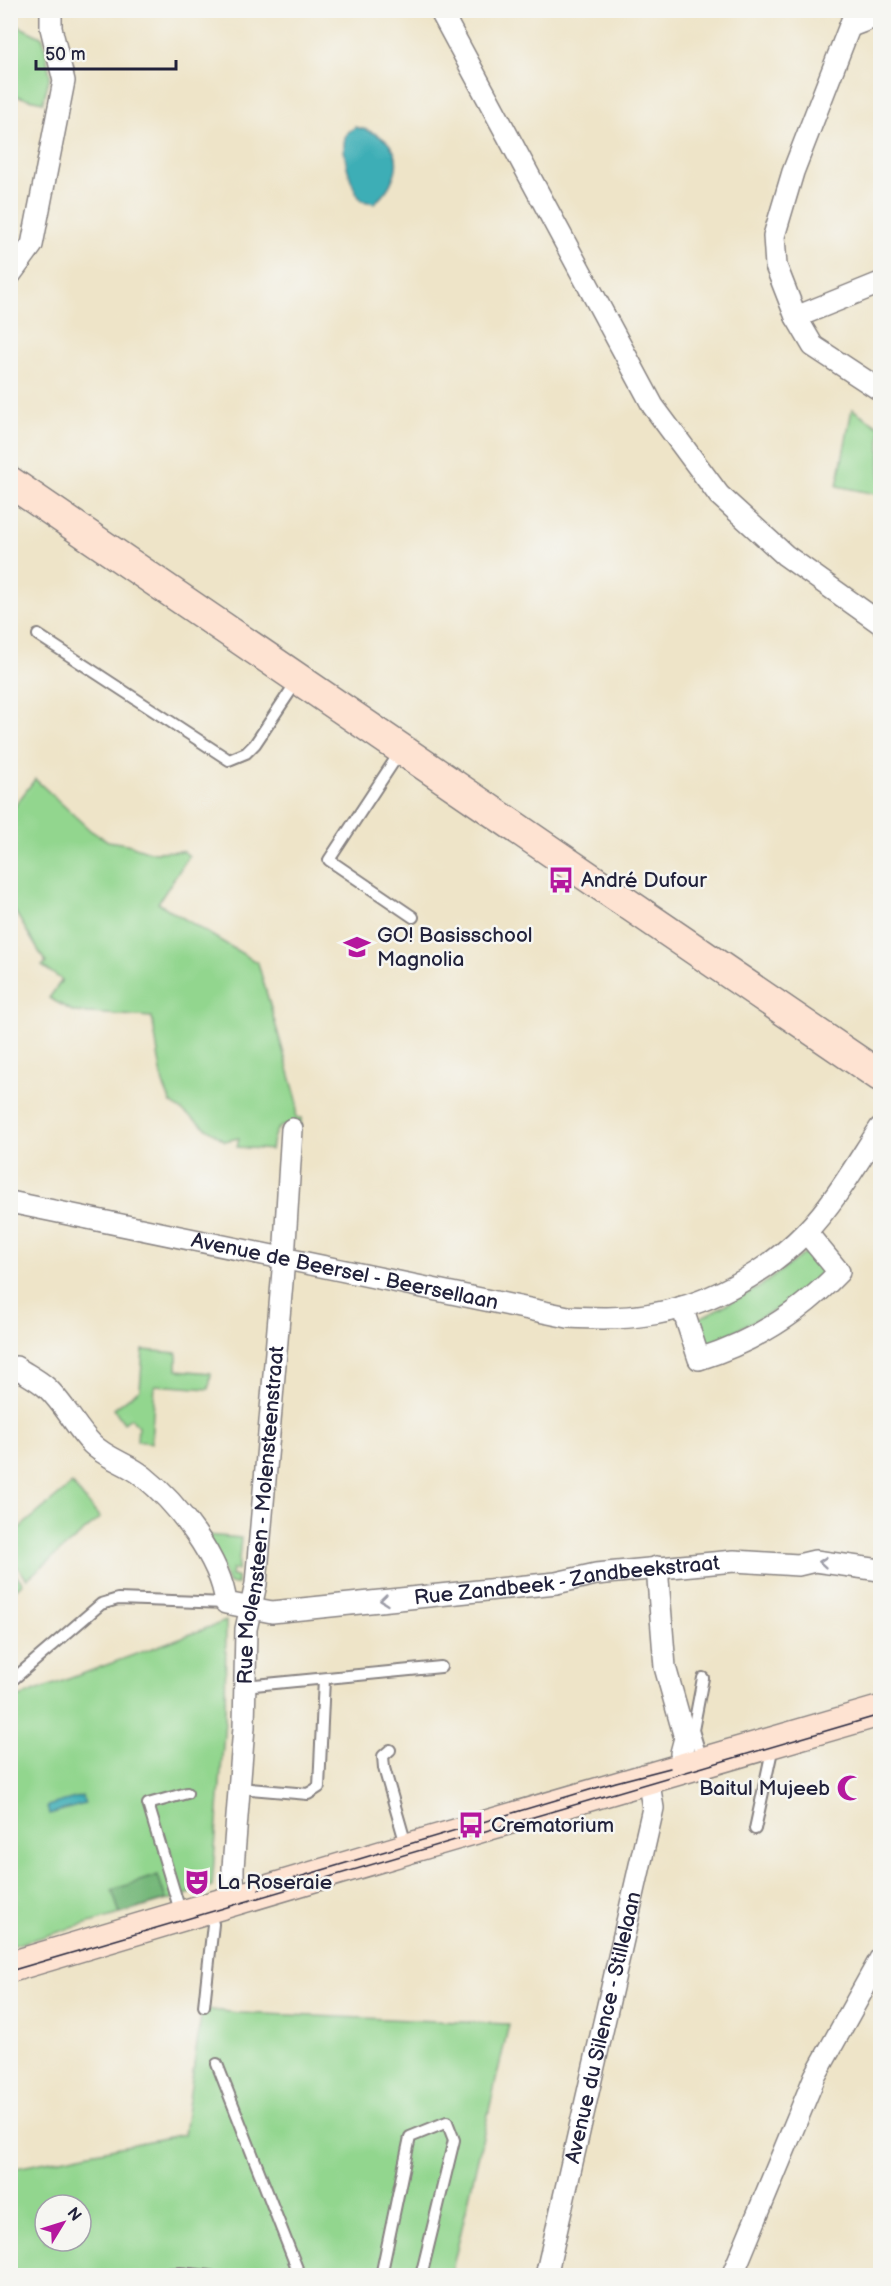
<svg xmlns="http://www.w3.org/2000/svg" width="891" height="2286" font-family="'Balsamiq Sans',sans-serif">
<rect width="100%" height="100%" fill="#f6f6f2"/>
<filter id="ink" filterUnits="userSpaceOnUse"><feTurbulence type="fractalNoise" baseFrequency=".0167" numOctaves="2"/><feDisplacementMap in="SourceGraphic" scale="12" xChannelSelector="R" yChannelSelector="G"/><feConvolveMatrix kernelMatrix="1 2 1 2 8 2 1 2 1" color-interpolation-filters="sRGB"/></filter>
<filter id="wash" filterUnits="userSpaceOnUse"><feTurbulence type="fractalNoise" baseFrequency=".008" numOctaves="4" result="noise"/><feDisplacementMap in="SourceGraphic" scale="24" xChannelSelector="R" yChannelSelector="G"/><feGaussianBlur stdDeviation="1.35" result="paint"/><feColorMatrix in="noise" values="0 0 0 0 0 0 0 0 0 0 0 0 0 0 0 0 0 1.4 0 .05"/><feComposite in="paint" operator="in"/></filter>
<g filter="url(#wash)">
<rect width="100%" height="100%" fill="#eee4c8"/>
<path fill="#92d68e" stroke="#5a7c64" stroke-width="1.5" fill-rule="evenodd" d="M10,22L43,38L50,75L43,102L11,95Z
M852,409L880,427V495L837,486Z
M35,779L91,831L108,841L127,844L150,852L183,851L189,856L158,903L258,963L297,1100L296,1118H301V1125C279,1124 274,1126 271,1150L237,1147L239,1138L225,1141L171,1103L163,1084L152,1017L74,1012L49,998L62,980L42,966L46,963L11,905V811Z
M805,1253C813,1255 823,1264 824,1273L803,1292L785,1305L707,1345L696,1320L758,1288Z
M143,1350L177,1353V1370L211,1373L209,1389L155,1385L151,1443L137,1441L138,1426L131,1418L124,1423L114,1409L140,1389Z
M72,1484L100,1518L27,1579L11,1559V1535Z
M207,1535L241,1538L238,1570L232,1569L231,1576L237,1577V1584H229Z
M10,1569L23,1583L11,1593H10Z
M226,1621L225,1720L212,1887L11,1946V1700Z
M202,2009L239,2013L509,2024L451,2275L11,2276V2169L184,2134ZM45,2205H81V2241H45Z"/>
<path fill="#75b779" stroke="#4c6c5a" stroke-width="1.5" d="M158,1875L166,1900L120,1914L112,1890Z"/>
<path fill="#3daeb6" stroke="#306878" stroke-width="1.5" d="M355,127C367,129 385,136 392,148C404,166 389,192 374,203L362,201C352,190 338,147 347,133C349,131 353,129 355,127Z
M82,1796L85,1804L49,1814L47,1806Z"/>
</g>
<g filter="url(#ink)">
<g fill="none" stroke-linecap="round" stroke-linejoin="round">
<g stroke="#888382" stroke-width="14">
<path id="lane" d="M38,635L229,760L246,753L255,744L297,681
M400,752L329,860L413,917
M10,1682L101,1604L118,1599L226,1603
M245,1686L441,1667
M390,1750L383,1756L384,1768L407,1848
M702,1760L693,1730L703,1678
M239,1788L308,1794L319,1787L324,1679
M755,1829L773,1746
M181,1914L148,1804L187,1793
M204,2006L213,1924L208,1909
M217,2064L300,2276
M134,2276L180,2273L211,2276
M381,2276L410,2137L447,2122L454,2140L421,2276"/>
</g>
<g stroke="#888382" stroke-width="24">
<g id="street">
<path d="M440,10L653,406L719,495L785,555L880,623"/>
<path d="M856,10L793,172L774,236L776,266L796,317L813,346L880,390"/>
<path d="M851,26L880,15"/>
<path d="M10,275L32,245L64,81L51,28V10"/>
<path d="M796,317L880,283"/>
<path id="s1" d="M10,1202L568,1317C594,1318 620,1319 646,1315C705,1307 764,1275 806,1232C835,1202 857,1163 880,1128"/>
<path d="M682,1307L699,1359C754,1342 800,1313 839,1272L806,1232"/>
<path id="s2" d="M16,1367C26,1374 37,1379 46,1387C64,1403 75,1427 92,1444C107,1459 127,1463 143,1476C177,1503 221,1559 226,1603L272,1612L556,1583L596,1574L734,1561L798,1565L815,1561L880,1570"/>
<path d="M657,1567L665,1667L685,1738L681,1753L683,1758"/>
<path id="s3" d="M238,1900L233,1882V1868L244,1727L246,1629L256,1584L284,1259L292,1129"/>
<path id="s4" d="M546,2276L651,1817L653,1808L648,1778"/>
<path d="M732,2276L815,2076L880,1959"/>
</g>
</g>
<g stroke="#888382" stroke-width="33">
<path id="secondary" d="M10,482L880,1076
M10,1967L423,1844L880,1711"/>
</g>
<use href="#lane" stroke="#fff" stroke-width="10"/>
<use href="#street" stroke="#fff" stroke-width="21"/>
<use href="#secondary" stroke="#fee3d2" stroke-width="30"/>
<path stroke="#22223b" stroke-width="1.5" d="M259,1889L616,1782L670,1768
M10,1971L880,1715"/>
</g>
<defs><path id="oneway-chevron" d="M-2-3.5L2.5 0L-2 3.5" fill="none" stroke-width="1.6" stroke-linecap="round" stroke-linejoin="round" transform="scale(1.5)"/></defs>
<g stroke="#9c9ca7">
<use href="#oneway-chevron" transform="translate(823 1562) rotate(-175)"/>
<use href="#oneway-chevron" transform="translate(384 1600) rotate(174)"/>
</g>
</g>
<defs>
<g id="bus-bare" transform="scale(2.07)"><path d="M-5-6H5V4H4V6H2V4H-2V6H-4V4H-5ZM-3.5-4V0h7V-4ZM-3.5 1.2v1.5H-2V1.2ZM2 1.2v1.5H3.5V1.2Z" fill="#b5179e" stroke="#f6f6f2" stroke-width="2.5" paint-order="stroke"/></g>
<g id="school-bare" transform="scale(2.07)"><path d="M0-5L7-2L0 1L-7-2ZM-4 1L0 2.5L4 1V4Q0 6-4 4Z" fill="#b5179e" stroke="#f6f6f2" stroke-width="2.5" paint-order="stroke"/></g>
<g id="mosque-bare" transform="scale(2.07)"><path d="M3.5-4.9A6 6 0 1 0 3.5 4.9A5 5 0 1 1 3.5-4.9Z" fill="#b5179e" stroke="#f6f6f2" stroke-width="2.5" paint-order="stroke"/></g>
<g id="theatre-bare" transform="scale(2.07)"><path d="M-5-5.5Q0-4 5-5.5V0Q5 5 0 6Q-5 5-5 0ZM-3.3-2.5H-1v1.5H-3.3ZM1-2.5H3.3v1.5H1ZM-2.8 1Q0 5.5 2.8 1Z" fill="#b5179e" stroke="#f6f6f2" stroke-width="2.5" paint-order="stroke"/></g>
</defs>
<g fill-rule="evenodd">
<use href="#bus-bare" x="561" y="880"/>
<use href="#school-bare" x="357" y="947"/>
<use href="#mosque-bare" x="850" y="1788"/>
<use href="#bus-bare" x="471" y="1825"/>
<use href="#theatre-bare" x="197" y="1882"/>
</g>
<g text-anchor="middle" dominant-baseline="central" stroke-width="5" stroke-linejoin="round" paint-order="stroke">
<g font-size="21" fill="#22223b" stroke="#f6f6f2" text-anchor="start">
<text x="581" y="880">André Dufour</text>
<text x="377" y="935">GO! Basisschool<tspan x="377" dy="24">Magnolia</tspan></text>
<text x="830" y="1788" text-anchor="end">Baitul Mujeeb</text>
<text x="491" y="1825">Crematorium</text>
<text x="217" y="1882">La Roseraie</text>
</g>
<g font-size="21" fill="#22223b" stroke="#f6f6f2">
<text stroke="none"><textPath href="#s1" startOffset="342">Avenue de Beersel - Beersellaan</textPath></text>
<text stroke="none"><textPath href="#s3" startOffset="387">Rue Molensteen - Molensteenstraat</textPath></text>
<text stroke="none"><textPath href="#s2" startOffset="668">Rue Zandbeek - Zandbeekstraat</textPath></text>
<text stroke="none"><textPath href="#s4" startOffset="255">Avenue du Silence - Stillelaan</textPath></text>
</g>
</g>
<rect width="891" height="2286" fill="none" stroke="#f6f6f2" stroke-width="36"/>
<g transform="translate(63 2223) rotate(52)"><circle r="28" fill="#f6f6f2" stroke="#a1a1a9" stroke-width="1.5"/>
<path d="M0-4.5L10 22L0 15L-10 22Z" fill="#b5179e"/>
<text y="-9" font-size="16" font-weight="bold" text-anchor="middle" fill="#22223b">N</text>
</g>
<path d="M36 60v9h140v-9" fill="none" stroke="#22223b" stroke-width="3"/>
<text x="45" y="60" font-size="18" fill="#22223b" stroke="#f6f6f2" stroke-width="4.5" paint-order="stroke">50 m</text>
</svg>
